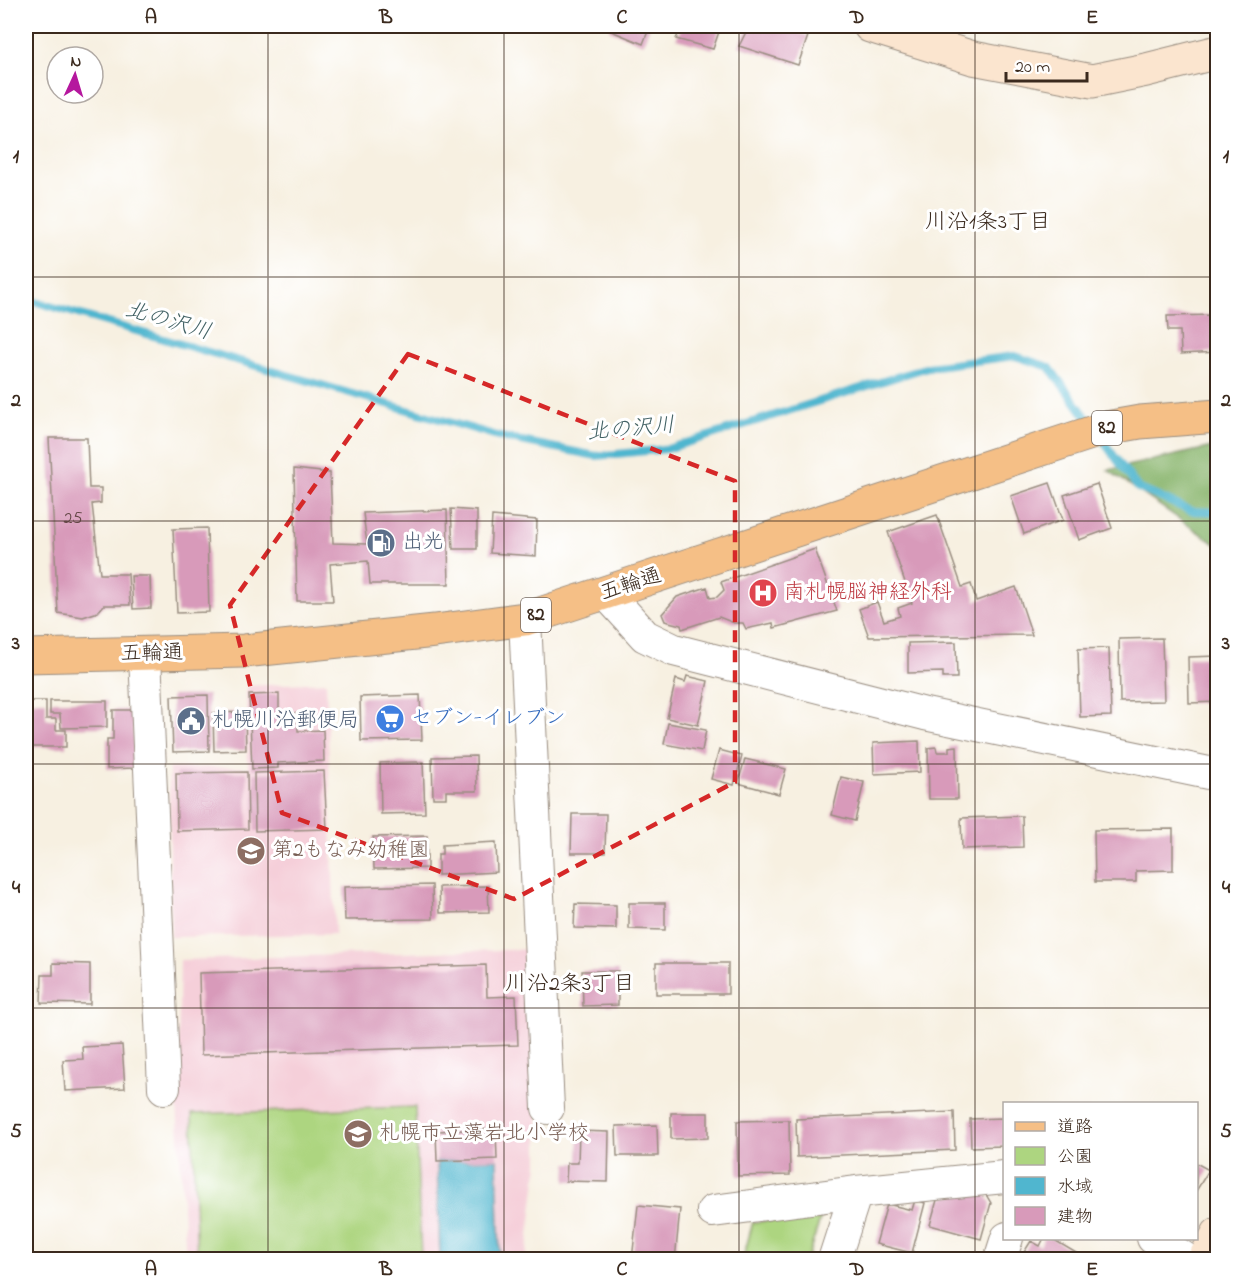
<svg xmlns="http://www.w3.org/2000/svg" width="1243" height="1285" font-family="'Indie Flower','Klee One',sans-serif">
<rect width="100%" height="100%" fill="#fff"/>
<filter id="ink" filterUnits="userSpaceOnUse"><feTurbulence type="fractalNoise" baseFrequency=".0167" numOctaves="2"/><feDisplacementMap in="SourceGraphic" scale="12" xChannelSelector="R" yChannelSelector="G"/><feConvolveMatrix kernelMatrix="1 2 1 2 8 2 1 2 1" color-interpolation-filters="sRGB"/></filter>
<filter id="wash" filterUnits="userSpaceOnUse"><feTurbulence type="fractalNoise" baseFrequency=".008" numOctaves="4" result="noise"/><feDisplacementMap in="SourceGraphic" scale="24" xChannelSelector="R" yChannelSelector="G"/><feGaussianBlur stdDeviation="1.35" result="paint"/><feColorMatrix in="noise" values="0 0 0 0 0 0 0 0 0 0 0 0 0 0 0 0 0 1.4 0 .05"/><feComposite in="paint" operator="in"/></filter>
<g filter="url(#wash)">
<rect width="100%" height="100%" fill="#f7f0e1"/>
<path fill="#f5cfd9" d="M326,682L335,934L171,937L169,768L248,767L246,686Z
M538,949V1164L526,1259H186L177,1104L180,960Z"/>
<path fill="#add580" stroke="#74804f" stroke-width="1.5" d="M415,1107L421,1259H197L192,1114Z
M821,1217L807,1259H743L753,1222Z"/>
<path fill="#8ab66e" stroke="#627046" stroke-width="1.5" d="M1217,446V545L1108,470Z"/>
<path fill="#50b6cf" stroke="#467076" stroke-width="1.5" d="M497,1159L500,1259H440L437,1161Z"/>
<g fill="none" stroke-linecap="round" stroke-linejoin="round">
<path stroke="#50b6cf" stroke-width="8" d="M26,299L501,437L596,456L667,449L928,367L1015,356L1049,367L1093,426
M1100,437L1138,488L1191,511L1218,512"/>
</g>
<g id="blocks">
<path fill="#d89aba" d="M611,26H650L643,44L609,30Z
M682,26H721L713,49L676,39Z
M749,26H776L808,36L798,65L739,46Z
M1039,26H1083V29L1039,27Z
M1218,315V352L1181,354L1180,331H1168L1167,316Z
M49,438H87L89,488H101V503L92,504L100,574H128L130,605H104L98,612L83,617L58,613Z
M294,469L330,473L333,543L367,544L363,513L447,510L449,584H370L368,561L330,564L333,601H297Z
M1050,483L1063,520L1024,534L1011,496Z
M1097,484L1112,528L1079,540L1064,495Z
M451,509L477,511V549H453Z
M937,515L962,587L971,584L976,601L1016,587L1032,635L869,637L859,609L877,602L884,621L900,616L898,608L912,603L888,532Z
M492,516L537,520L536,556L490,553Z
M207,528L209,612L177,613L173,529Z
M26,536H29L32,584H26Z
M815,549L837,611L774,628L773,623L746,629L743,623H734L719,617L682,629L681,625L665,621L662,614L677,597L707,587L710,598L717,597L724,590L721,582Z
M131,576H150L151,608L133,609Z
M1162,638L1164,701L1120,702L1119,639Z
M956,642L957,678H943V672L908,673V643Z
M1109,648L1111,716L1080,717L1078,649Z
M1218,656V702L1189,703L1188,657Z
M687,676L708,681L698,725L667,718L676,679L685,682Z
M279,694V713H297L298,731L323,730L324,761L278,763V768L252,769L249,695Z
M208,695L209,751L173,752L171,696Z
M420,695L422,740L361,741L360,697Z
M31,701H46V719H56V730H66V747H26V705H31Z
M50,701H107V727L61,728L60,714H50Z
M113,710H133L134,768L107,769V739H113Z
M245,712L246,750L214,751L213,713Z
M668,723L706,730L702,751L664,744Z
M919,741L920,772L874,774L873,743Z
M957,746L958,799H929L928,748L936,747L937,752H949V747Z
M719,750L742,756L734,785L711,779Z
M476,756L477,791H446V798H433L432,757Z
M745,759L786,769L779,794L738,783Z
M423,762L425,813L381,814L380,763Z
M324,771L327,829L255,831L254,773Z
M247,772L248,829L177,831L176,773Z
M841,777L864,782L855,821L832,815Z
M572,814H606L605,853H571Z
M1022,816L1023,847L962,849L961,818Z
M1173,829V870L1136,871V882H1095L1094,830Z
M427,836V868L374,869L373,837Z
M496,842L497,872L438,875V854H442V845Z
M432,885L433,919L345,920L344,887Z
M488,886L489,912L440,913L439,887Z
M629,903H665V930L629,929Z
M575,904L616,905V929L574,928Z
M53,963L90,964V1004L41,1003L42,975H53Z
M656,963H728V994H656Z
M486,965L487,997L516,996L518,1045L201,1055L199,973Z
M582,971H618V1005L583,1006Z
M122,1045L125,1088L65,1091L63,1060L83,1059L82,1047Z
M954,1112L955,1150L797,1157L796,1119Z
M671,1113H708V1138L671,1139Z
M1004,1118V1146L971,1147L970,1119Z
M789,1120L790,1175L738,1176L737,1121Z
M657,1125L658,1156H617L616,1126Z
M496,1129L497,1159L437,1161L436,1131Z
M579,1131L609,1132L608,1182L566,1181L567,1163H578Z
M1196,1163L1209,1170L1196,1191Z
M975,1188L984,1191L991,1203L981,1239L930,1225L937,1200Z
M915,1200L925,1203L912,1253L876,1244L887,1204L912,1210Z
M638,1205L680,1209L675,1260H632Z
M1044,1238H1051L1088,1260H1025L1021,1257L1031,1241L1040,1246Z"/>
</g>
</g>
<g filter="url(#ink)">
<use href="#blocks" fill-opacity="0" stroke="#998d80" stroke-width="1.5"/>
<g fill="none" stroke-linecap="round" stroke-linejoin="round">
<g stroke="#998d80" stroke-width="34">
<path id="street" d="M606,593L645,636L674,650L925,714L1218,775
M525,619L548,1108
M145,655L164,1088
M713,1211L856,1192L1004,1177
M1153,1238L1187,1260
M834,1260L856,1192
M1000,1260L1007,1238"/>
</g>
<g stroke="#998d80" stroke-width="35">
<path id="secondary" d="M870,26L973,58L1092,81L1146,70L1218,52
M1204,1260L1218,1234"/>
</g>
<g stroke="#998d80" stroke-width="35">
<path id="primary" d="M26,656L244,651L435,631L525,619L1106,428L1140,422L1218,416"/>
</g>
<use href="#street" stroke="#fff" stroke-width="32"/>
<use href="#secondary" stroke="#fbe5cf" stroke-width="33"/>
<use href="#primary" stroke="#f5bf86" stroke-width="33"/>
</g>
</g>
<path fill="none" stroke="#d62828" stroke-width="4.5" stroke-dasharray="12 8" stroke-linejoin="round" d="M408,354L735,481V782L514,899L282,813L230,605Z"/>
<path fill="none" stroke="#3b2a1e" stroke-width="1.5" stroke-opacity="0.55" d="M268,26V1260M504,26V1260M739,26V1260M975,26V1260M26,277H1218M26,521H1218M26,764H1218M26,1008H1218"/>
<defs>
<g id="fuel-disc" transform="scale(1.5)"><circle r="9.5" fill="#5c6f8a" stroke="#fff"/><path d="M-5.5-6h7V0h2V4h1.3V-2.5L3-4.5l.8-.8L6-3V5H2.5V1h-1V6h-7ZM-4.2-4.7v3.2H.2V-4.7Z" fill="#fff"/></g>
<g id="hospital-disc" transform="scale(1.5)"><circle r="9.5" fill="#e0444e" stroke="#fff"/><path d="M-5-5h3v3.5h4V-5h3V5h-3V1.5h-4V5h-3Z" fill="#fff"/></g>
<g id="supermarket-disc" transform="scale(1.5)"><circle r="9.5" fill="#3f7fe0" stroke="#fff"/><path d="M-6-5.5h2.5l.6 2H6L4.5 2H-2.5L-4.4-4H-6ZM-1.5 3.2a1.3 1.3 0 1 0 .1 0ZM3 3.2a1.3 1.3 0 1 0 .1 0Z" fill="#fff"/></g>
<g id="civic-disc" transform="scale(1.5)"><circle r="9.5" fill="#5c6f8a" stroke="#fff"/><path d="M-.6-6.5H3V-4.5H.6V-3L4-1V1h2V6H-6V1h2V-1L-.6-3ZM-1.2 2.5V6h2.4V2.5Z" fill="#fff"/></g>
<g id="school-disc" transform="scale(1.5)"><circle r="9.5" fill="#8d6e63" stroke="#fff"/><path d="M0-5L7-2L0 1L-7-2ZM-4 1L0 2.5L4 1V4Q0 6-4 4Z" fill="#fff"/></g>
</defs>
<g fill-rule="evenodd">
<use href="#fuel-disc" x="381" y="543"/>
<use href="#hospital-disc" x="763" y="593"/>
<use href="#supermarket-disc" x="390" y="719"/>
<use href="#civic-disc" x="191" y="721"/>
<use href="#school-disc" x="251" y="851"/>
<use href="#school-disc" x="358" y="1134"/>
</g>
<g text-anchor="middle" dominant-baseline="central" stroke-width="6" stroke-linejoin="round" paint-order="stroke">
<g font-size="18" fill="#624645">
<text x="73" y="519">25</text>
</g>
<g fill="#fff" stroke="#766a62" stroke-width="1.5">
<rect x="1092" y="411" width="30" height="34" rx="4.5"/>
<rect x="521" y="598" width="30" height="34" rx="4.5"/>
</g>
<g font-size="20" font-weight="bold" fill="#3b2a1e">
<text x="1107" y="428">82</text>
<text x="536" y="615">82</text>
</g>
<g font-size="21" fill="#4e5e75" stroke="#fff" text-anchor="start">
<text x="402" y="543">出光</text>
<text x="212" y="721">札幌川沿郵便局</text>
</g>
<g font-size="21" fill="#3b2a1e" stroke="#fff">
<text transform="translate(631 585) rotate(-18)">五輪通</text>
<text transform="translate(152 654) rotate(-1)">五輪通</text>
</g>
<g font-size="21" fill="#be3a42" stroke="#fff" text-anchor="start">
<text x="784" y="593">南札幌脳神経外科</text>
</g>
<g font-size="21" fill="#366cbe" stroke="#fff" text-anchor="start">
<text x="411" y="719">セブン-イレブン</text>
</g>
<g font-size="21" fill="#785e54" stroke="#fff" text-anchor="start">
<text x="272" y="851">第2もなみ幼稚園</text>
<text x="379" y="1134">札幌市立藻岩北小学校</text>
</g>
<g font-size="22" fill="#3b2a1e" stroke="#fff">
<text x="988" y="223">川沿1条3丁目</text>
<text x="570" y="985">川沿2条3丁目</text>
</g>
<g font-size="22" font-style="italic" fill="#436265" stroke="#fff">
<text transform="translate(168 322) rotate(16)">北の沢川</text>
<text transform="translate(631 430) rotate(-5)">北の沢川</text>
</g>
</g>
<rect width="1243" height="1285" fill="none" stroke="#fff" stroke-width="66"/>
<rect x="1003" y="1102" width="195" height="138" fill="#ffffff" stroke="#b1aaa5" stroke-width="1.5"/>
<rect x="1015" y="1122" width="30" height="9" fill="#f5bf86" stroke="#b1aaa5" stroke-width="1.5"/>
<text x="1057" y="1132" font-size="18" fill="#3b2a1e">道路</text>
<rect x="1015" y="1147" width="30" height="18" fill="#add580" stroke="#b1aaa5" stroke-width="1.5"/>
<text x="1057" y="1162" font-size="18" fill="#3b2a1e">公園</text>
<rect x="1015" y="1177" width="30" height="18" fill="#50b6cf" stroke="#b1aaa5" stroke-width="1.5"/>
<text x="1057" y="1192" font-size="18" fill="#3b2a1e">水域</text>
<rect x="1015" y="1207" width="30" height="18" fill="#d89aba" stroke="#b1aaa5" stroke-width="1.5"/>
<text x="1057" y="1222" font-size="18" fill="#3b2a1e">建物</text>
<g transform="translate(75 75) rotate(4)"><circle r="28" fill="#ffffff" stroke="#b1aaa5" stroke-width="1.5"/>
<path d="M0-4.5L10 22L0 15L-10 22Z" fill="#b5179e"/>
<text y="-9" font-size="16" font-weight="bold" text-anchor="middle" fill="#3b2a1e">N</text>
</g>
<path d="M1006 72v9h81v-9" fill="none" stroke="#3b2a1e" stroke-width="3"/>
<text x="1015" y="72" font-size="18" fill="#3b2a1e" stroke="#ffffff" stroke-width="4.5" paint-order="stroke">20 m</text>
<rect x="33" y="33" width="1177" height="1219" fill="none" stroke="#3b2a1e" stroke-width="2"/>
<g font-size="20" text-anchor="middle" font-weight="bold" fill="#3b2a1e">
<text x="151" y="23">A</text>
<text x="386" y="23">B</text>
<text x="622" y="23">C</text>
<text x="857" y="23">D</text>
<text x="1092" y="23">E</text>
<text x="16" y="162">1</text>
<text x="1226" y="162">1</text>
<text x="16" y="406">2</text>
<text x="1226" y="406">2</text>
<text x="16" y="649">3</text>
<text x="1226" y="649">3</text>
<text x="16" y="893">4</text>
<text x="1226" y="893">4</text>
<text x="16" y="1137">5</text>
<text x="1226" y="1137">5</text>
<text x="151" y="1275">A</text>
<text x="386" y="1275">B</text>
<text x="622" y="1275">C</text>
<text x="857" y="1275">D</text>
<text x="1092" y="1275">E</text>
</g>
</svg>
